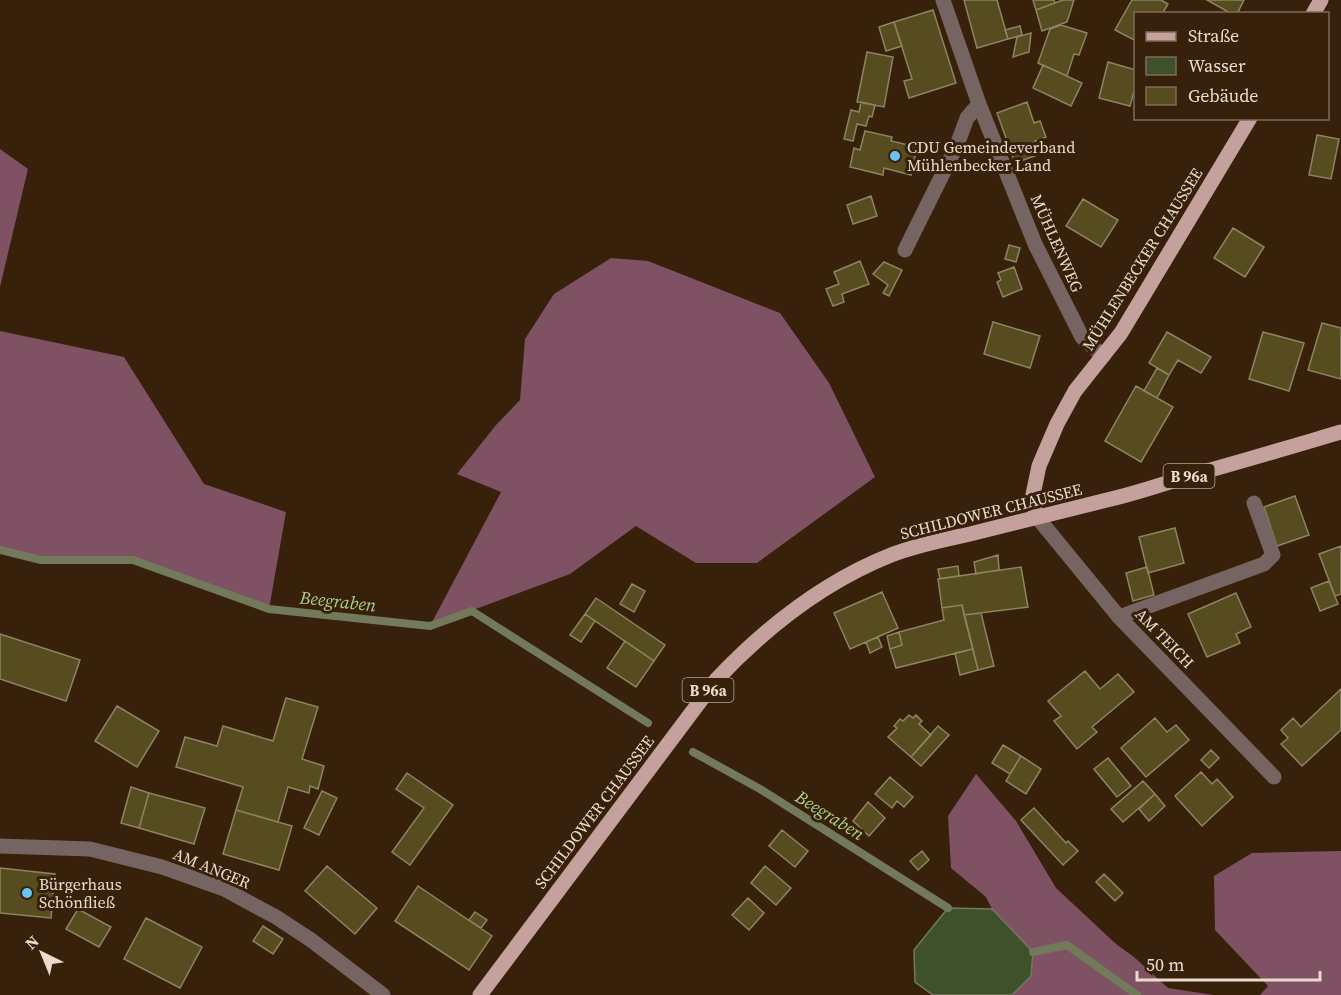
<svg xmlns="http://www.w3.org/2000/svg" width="1341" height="995" font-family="'Source Serif 4',serif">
<rect width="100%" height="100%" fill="#38210b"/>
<path fill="#7e5163" d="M0,149L28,169L0,287Z
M611,258L648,261L780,313L829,383L875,477L757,563H696L636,526L570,574L430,626L501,492L457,474L496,425L520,400L525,339L554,294Z
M0,331L124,357L204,484L286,512L269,609L133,560H41L0,550Z
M976,774L1016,821L1056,888L1116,944L1134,957L1168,988L1214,995H1012L1031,976L1033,952L992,909L986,897L951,868L948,816Z
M1341,851V995H1260L1268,986L1215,930L1214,876L1252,853Z"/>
<path fill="#3e512a" stroke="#727a5b" stroke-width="1.5" d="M948,908L992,909L1033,952L1031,976L1012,995H933L915,982L914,950Z"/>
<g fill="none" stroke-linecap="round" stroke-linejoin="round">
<path stroke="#727a5b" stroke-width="8" d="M0,550L41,560H133L269,609L430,626L472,611L648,723
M693,752L760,789L948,908
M1033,952L1067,945L1137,995"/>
</g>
<path fill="#574c1f" stroke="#8c8462" stroke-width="1.5" d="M964,0H997L1008,39L977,48Z
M1033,0H1054L1055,3L1036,10Z
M1063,0H1074L1067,22L1042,31L1036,10Z
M1132,0H1161L1168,4L1162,14H1136V41L1115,30Z
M1207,0H1244L1237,14H1232Z
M933,10L956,83L909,98L904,81L912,79L894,22Z
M894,22L902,46L886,51L879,27Z
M1061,25L1087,33L1079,55L1074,54L1067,76L1038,63L1050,29Z
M1020,26L1022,35L1008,39L1005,30Z
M1031,33L1029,52L1013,57L1017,37Z
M867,52L893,57L884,107L857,102Z
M1108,62L1136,70V84L1130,106L1099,98Z
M1043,65L1082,83L1071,106L1033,88Z
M861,102L875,105L872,117L869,116L866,126L857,124L853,141L844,139L851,110L859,112Z
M1027,102L1034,123L1040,121L1046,137L1035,141L1040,154L1015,163L997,113Z
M865,131L892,137L891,141L917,147L911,175L884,168L883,175L850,167L854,148L860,150Z
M1317,135L1339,139L1331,179L1309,175Z
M871,196L877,216L853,224L847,205Z
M1083,199L1118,220L1101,247L1066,226Z
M1233,228L1264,247L1245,277L1214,258Z
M1009,245L1020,248L1016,262L1005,259Z
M860,261L869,284L842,294L844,302L833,306L826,289L839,284L834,272Z
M884,262L902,270L889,296L883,293L888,285L873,274Z
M1014,267L1022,289L1003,297L997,282L1001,280L998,273Z
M993,322L1040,336L1030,368L984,354Z
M1322,323L1341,328V379L1308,370Z
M1167,332L1211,357L1201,373L1178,360L1169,375L1149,363Z
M1263,332L1304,343L1289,391L1249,379Z
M1157,368L1169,375L1157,398L1144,391Z
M1136,386L1173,407L1141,462L1105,441Z
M1295,496L1309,535L1277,546L1264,507Z
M1175,528L1184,563L1148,573L1139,537Z
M1341,546V594L1335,596L1319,554Z
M998,555L999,570L976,574L974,562Z
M958,566L959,576L940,579L938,569Z
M1021,567L1028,607L964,615L962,605L942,608L938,579Z
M1147,567L1154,595L1133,601L1126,573Z
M1329,581L1338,604L1320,611L1311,588Z
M632,584L645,591L634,612L620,604Z
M882,592L898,628L850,649L834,613Z
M1236,593L1251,627L1236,634L1240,643L1207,657L1188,614Z
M596,598L665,645L654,661L585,614Z
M962,605L973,649L896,668L890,649L902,645L899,632L944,620L942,608Z
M981,613L994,666L978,670L964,615Z
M585,614L595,621L581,642L570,635Z
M899,632L902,645L890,649L887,636Z
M0,634L80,660L66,701L0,679Z
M878,637L882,647L870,653L866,642Z
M625,641L654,661L636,687L607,668Z
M973,649L978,670L960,675L955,653Z
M1085,671L1100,689L1118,674L1134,692L1092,727L1097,732L1077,749L1054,721L1061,716L1048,701Z
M1341,689V730L1302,766L1281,744L1288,738L1281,730L1293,718L1301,727Z
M286,698L318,707L302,759L324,766L318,789L310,786L309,793L288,787L278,822L236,810L243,787L176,767L185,737L217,746L223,726L273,741Z
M117,706L159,731L137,767L95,741Z
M909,715L913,718L916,715L922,721L919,724L931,735L911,757L888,737L897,728L894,726L900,719L903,721Z
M1155,718L1167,732L1176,725L1189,740L1146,777L1121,748Z
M938,726L949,735L921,766L911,757Z
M1003,745L1021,756L1010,774L992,763Z
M1211,750L1219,758L1209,768L1201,760Z
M1021,756L1041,769L1026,794L1006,781Z
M1108,758L1131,786L1117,797L1094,769Z
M1201,772L1212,784L1217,779L1233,797L1202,826L1175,796Z
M407,773L453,805L410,865L392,852L424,808L396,789Z
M890,777L913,797L904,807L897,801L892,808L875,794Z
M1143,781L1155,794L1123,822L1111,809Z
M131,787L149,793L139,828L121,823Z
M322,791L337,798L319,835L304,828Z
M149,793L205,808L194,844L139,828Z
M1155,794L1165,806L1149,821L1139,809Z
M868,802L885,818L869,836L853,821Z
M1034,808L1066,843L1068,841L1078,851L1063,865L1021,820Z
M236,810L292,826L279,870L223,854Z
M782,830L808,851L795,867L769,846Z
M922,851L929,860L918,870L910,861Z
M327,866L377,908L355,934L305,891Z
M765,866L791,888L776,905L751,883Z
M0,868L55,874L51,918L0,913Z
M1104,874L1123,893L1115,901L1096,882Z
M418,886L492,936L469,970L395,921Z
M748,898L764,913L749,930L732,915Z
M78,909L111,927L99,947L66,929Z
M475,912L487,920L481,928L469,920Z
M146,918L202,947L180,988L124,959Z
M263,926L283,939L273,954L253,941Z"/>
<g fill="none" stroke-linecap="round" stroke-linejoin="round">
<path stroke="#756462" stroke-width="15" d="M943,0L979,104L1035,244L1082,337L1103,356
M905,250L957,145L967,118L979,104
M1037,517L1119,617L1274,777
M1119,617L1264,564L1273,555L1254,503
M0,846L90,849L162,867L224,889L276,917L311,940L383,995"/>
<path stroke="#c4a19c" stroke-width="15" d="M1313,14L1321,0
M1037,517L1032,499L1039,466L1057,424L1075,391L1121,333L1250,118
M480,995L716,680C766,627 823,582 891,555C917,545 943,540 970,534C1017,522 1064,511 1111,499C1137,493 1163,484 1189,476C1240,462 1290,447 1341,432"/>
</g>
<g fill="#6ac3f1" stroke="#38210b" stroke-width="2">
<circle cx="895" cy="156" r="6"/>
<circle cx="27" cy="893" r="6"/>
</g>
<g text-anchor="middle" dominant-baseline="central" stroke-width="6" stroke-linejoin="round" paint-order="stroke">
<g fill="#38210b" stroke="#b5a394" stroke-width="1.5">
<rect x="1163.5" y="464" width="51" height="24" rx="4.5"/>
<rect x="682.5" y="678" width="51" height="24" rx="4.5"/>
</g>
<g font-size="15" font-weight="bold" fill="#eadbce">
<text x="1189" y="476">B 96a</text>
<text x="708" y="690">B 96a</text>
</g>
<g font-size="16" fill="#eadbce" stroke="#38210b" text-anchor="start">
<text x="907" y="147">CDU Gemeindeverband<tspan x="907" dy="18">Mühlenbecker Land</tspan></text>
<text x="39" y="884">Bürgerhaus<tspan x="39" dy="18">Schönfließ</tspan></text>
</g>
<g font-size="16" fill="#eadbce" stroke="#38210b">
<text transform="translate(1057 243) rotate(66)">MÜHLENWEG</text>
<text transform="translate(1142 259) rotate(-58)">MÜHLENBECKER CHAUSSEE</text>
<text transform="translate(991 511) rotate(-14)">SCHILDOWER CHAUSSEE</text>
<text transform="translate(1165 638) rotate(46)">AM TEICH</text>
<text transform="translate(594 812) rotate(-53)">SCHILDOWER CHAUSSEE</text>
<text transform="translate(212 868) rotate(22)">AM ANGER</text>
</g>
<g font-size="18" font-style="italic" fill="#acce8c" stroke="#38210b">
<text transform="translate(338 601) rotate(6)">Beegraben</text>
<text transform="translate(830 815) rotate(32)">Beegraben</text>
</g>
</g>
<rect x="1134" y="12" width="195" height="108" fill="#38210b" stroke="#7f6b59" stroke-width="1.5"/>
<rect x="1146" y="32" width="30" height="9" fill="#c4a19c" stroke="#7f6b59" stroke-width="1.5"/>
<text x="1188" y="42" font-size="18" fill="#eadbce">Straße</text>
<rect x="1146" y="57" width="30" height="18" fill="#3e512a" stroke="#7f6b59" stroke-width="1.5"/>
<text x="1188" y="72" font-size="18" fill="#eadbce">Wasser</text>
<rect x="1146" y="87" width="30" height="18" fill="#574c1f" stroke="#7f6b59" stroke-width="1.5"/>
<text x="1188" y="102" font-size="18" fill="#eadbce">Gebäude</text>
<g transform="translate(42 953) rotate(317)" stroke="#38210b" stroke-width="4.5" paint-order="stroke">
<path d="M0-4.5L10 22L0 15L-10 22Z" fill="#eadbce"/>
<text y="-9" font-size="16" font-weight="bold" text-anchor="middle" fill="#eadbce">N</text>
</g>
<path d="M1137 971v9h183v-9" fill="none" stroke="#eadbce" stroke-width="3"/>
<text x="1146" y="971" font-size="18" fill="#eadbce" stroke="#38210b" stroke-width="4.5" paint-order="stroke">50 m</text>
</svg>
